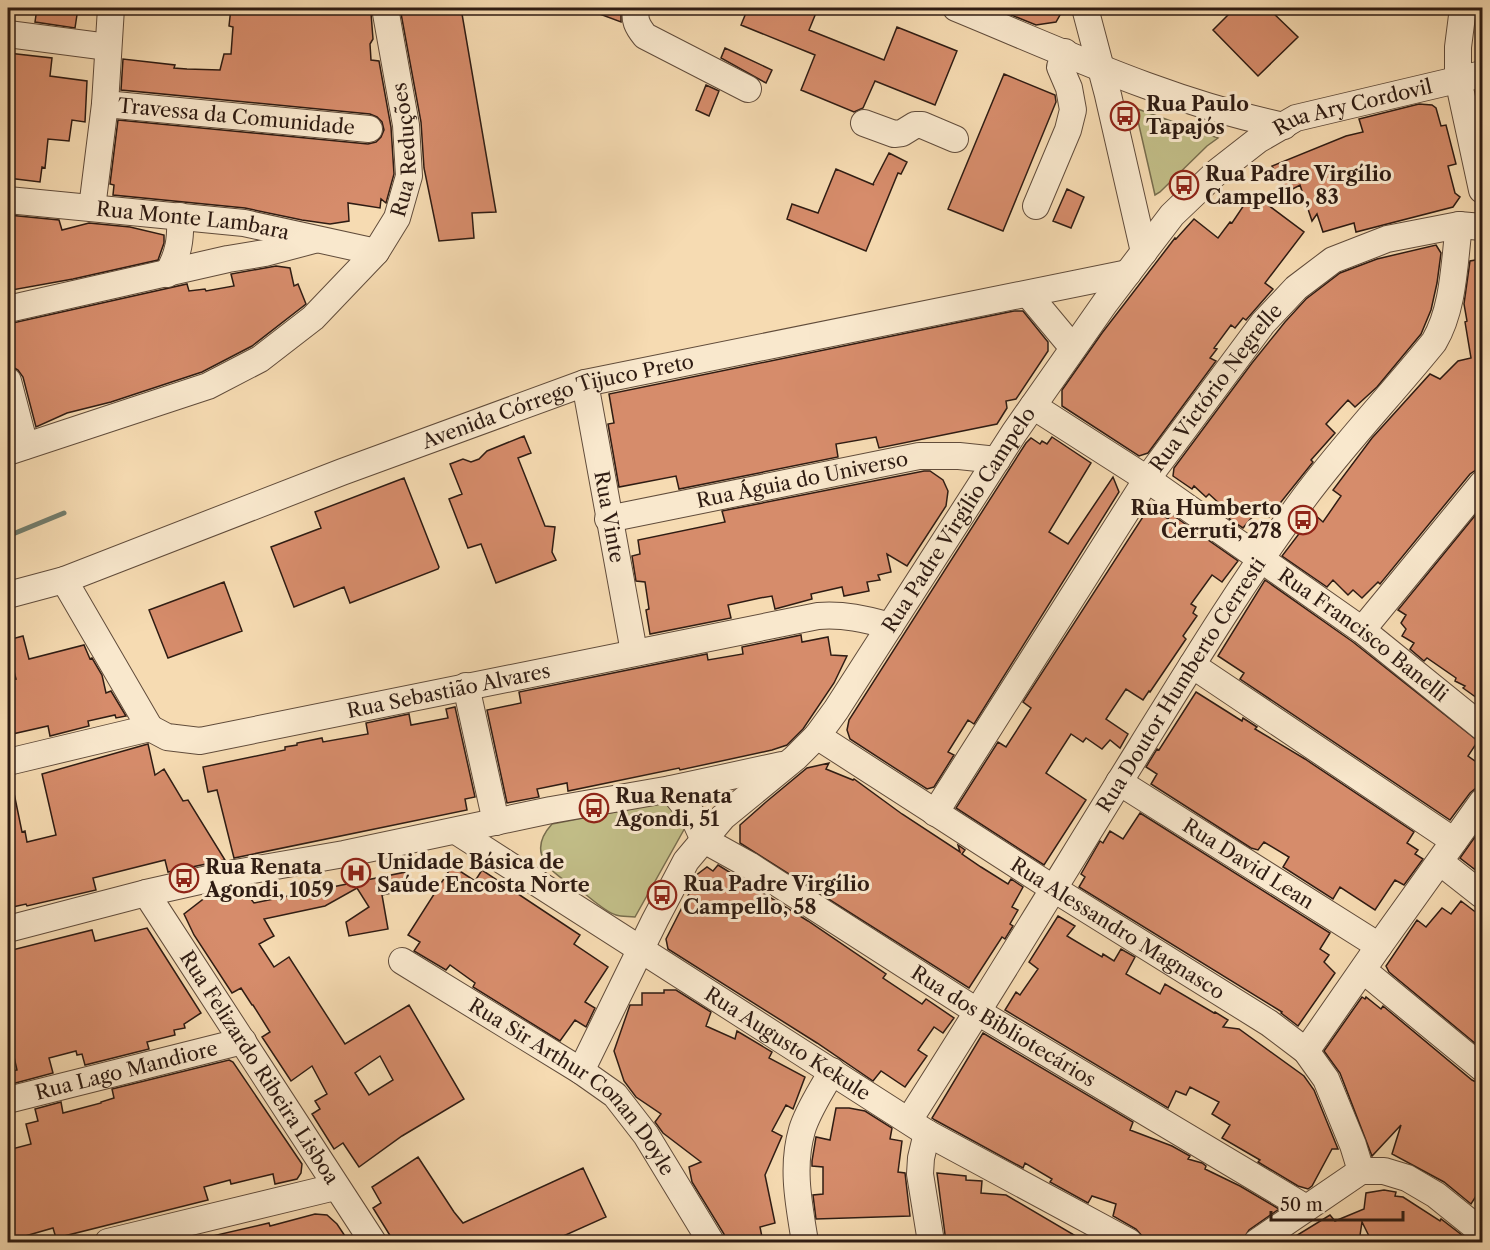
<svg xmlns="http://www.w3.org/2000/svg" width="1490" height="1250" font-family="'Libre Caslon Text',serif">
<rect width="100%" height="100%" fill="#f6dbb2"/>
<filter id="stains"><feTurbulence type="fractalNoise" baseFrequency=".00333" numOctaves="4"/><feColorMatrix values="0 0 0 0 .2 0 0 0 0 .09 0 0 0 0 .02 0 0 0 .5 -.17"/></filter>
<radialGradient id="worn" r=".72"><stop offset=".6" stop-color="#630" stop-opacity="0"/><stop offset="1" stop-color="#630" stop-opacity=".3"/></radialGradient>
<path fill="#c2be88" stroke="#786d4e" stroke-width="1.5" d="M1135,108L1218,138L1207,146L1160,192L1155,195Z
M672,801L695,810L635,917C629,916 622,917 616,915C606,912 594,901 585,894C560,877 521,858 552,824Z"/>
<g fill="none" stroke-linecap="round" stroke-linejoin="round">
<path stroke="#717c6c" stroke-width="5" d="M8,536L64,513"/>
</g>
<path fill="#d68c6b" stroke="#2f1c13" stroke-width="1.5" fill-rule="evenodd" d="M37,8H78L75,28L35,22Z
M231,8H304L371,13L373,39L370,44L371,60L379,61L391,127L394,174L386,203L381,199L380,208L348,203L349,221L330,224L302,220L245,208L113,195L114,185L110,184L118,120L368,144L376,142L381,137L384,130L382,122L377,117L370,114L121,90L123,59L175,65L174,68L187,69L220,70L224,54H231L233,27L229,26Z
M400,8H461L496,212L472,213L474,238L439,241L424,168L421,122Z
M587,8H621V22L586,9Z
M748,8H818L809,30L884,60L897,27L957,51L935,105L875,81L863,108L854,112L801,90L815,55L741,25Z
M994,8H1064L1056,22L1036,25Z
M1235,8H1268L1298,37L1258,76L1213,30Z
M725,48L772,70L766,83L721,58Z
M8,53L52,58L50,76L87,81L85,122L72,120L69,141L48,139L45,168L42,167L40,182L8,178L12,111H9L13,72L8,71Z
M1004,74L1055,95L1056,102L1003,231L948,209Z
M706,85L719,91L709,116L696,110Z
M1419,104L1432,105L1436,108L1441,126L1446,125L1456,164L1448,166L1455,193L1460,197L1453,207L1356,232L1354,223L1323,232L1317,214L1312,221L1300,185L1287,192L1272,166L1346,136L1363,132L1359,119Z
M889,153L907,162L901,174L898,173L866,251L787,219L792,204L818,213L836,169L874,185L873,184Z
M1067,189L1084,197L1071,228L1053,221Z
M1252,193L1304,232L1265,283L1273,289L1246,320L1243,318L1235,328L1231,325L1214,348L1217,349L1210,358L1216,361L1148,453L1139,456L1062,406V390L1102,333L1175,238L1176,239L1194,219L1218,238L1230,222L1232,223Z
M8,215L59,220L62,230L89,223L130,227L164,235V243L158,260L73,279L12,290L8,273Z
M1436,245L1441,253L1437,283L1431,310L1421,334L1377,387L1355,407L1348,400L1326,424L1335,433L1311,460L1313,462L1269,517L1259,509L1243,528L1229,519L1232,515L1209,494L1206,497L1194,486L1192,489L1173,476L1174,468L1252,363L1285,322L1306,299L1340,273L1377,259Z
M1482,259V469L1476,470L1470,474L1380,584L1378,582L1362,598L1353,590L1348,595L1333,580L1327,587L1282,556L1314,514L1323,522L1341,496L1333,490L1372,438L1430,374L1440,379L1458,361L1471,358L1465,322L1467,321L1464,304L1470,261Z
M276,266L290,268L294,286L298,284L306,304L252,346L202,372L111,402L67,413L36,427L23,377L18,370L11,366L8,352V324L187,284L189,291L205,289L206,291L234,286L231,274Z
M1014,311H1023L1048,342V351L1016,399L1006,401L1007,408L997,424L879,448L876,437L836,444L838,457L679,489L676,476L619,487L608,424L614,423L609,394Z
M524,436L531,453L518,458L545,526L555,527L552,552L556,560L496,583L481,544L468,548L449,499L462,494L450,464L463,459L471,462L479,459L487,451Z
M1052,437L1091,463L1049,532L1068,544L1113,477L1119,492L974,724L968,720L948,752L954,755L934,787L927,789L850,739L847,730L849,720L1026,443L1031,438L1040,444L1042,441L1047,444Z
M924,471H930L943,480L948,491L946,506L907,566L887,554L891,572L878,575L880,580L867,582L869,591L844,596L842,587L811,594L812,599L775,609L772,596L760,598L728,605L731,618L650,634L646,610L649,609L645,582L636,581L632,556L640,554L638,540L725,522L722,511Z
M404,478L439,567L438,569L350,603L344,587L294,607L271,547L321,528L315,512Z
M1150,506L1168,519L1171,514L1238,561L1222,582L1212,575L1191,604L1196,607L1193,613L1197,616L1183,636L1186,639L1150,692L1149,691L1143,700L1126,689L1106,719L1128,734L1120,748L1110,740L1102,749L1086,738L1083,742L1071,734L1046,773L1086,800L1044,865L956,808L998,742L1006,747L1031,708L1023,702Z
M1482,507V691L1477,698L1463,688L1465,686L1455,681L1456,678L1427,658L1424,661L1410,649L1414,643L1402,636L1406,629L1401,623L1406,615L1398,610Z
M1265,580L1353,642L1478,741L1468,756L1482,766V787L1476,788L1470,793L1450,820L1240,679L1244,673L1218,656Z
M224,582L242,631L168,658L149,610Z
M801,635L802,642L828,637L831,655L847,656L834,683L803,729L787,745L772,750L680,770L679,768L568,791L567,783L537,789L539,797L507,803L487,710L521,703L519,692L707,654L708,660L743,654L742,647Z
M23,636L29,659L84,645L90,659L92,658L102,675L106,693L111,691L126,716L116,718L115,715L88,721L89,726L50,736L48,726L8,735V680L16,679L8,648V640Z
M1196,692L1242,721L1243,718L1257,727L1255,729L1305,759L1414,832L1407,843L1418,850L1415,854L1423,859L1404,885L1395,880L1375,910L1340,887L1333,899L1283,867L1289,857L1264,842L1258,850L1251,848L1151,784L1157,774L1146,767L1157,749L1159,750Z
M455,707L475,797L465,799L467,810L234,858L217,790L208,792L203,767L285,750V747L297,745V743L322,738L323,742L368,734L366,723L409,714L411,725L448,718L446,709Z
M148,744L155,775L164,769L183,801L188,800L225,860L168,872L165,860L93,878L96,890L27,906L26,904L8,908V793H14L22,832L25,831L27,842L56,835L42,774Z
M829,763L826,769L853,780L854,779L902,814L960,852L958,845L965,850L962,854L981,867L1008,884L1011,879L1023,887L1012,907L1018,910L1010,924L1013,926L1005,939L1002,937L969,988L740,843V825L766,802L807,768Z
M1140,813L1330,933L1320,949L1329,955L1324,962L1335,973L1298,1026L1281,1013L1282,1012L1079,887L1085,877L1081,874L1100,841L1103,843L1110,831L1123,839Z
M1482,827V875L1460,858Z
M718,865L808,921L886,974L883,978L922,1004L926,999L954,1018L943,1033L934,1027L918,1050L927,1056L905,1087L881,1071L873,1081L817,1043L668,949L666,939L697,878L695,876L707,867L713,871Z
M452,866L475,881L482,870L580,935L574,944L608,967L585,1002L595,1008L586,1027L575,1020L560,1041L473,987L475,983L450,965L446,970L414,951L420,942L408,935Z
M406,872L410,889L382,895L388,929L349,936L346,922L369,907L357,888L325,906L264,919L274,936L259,944L274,967L289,957L345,1044L409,1005L464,1099L402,1136L359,1167L343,1143L334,1149L312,1114L320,1109L315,1101L327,1094L312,1066L291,1081L262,1037L270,1032L253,1005H252L241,988L232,993L194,935L184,914L206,897L243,889L254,903ZM380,1056L393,1080L369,1095L355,1073Z
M1461,901L1482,917V1049L1389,972L1386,966L1417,920L1426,927L1442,908L1451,914Z
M1058,916L1075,926L1067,936L1102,957L1103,954L1114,961L1121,949L1135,957L1126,974L1160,994L1165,984L1214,1013L1215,1012L1228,1020L1223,1027L1239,1029L1304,1076L1314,1090L1338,1149H1332L1312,1186L1308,1189L1298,1186L1258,1162L1260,1160L1222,1138L1230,1125L1212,1114L1219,1102L1190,1087L1186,1095L1176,1091L1168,1108L1005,1010L1016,992L1020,995L1038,969L1029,962Z
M147,928L201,1013L184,1024L185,1028L174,1030L175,1035L147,1042L149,1049L85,1065L82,1054L77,1055L76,1051L49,1058L53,1073L8,1085V1072L17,1070L8,1031V951L92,930L95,941Z
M664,990H676L711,1012L706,1026L735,1039L737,1031L772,1052L769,1058L805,1077L793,1109L786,1105L772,1131L782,1136L765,1175L775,1223L760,1227L763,1242H726L724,1234L692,1182L689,1167L701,1162L663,1133L655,1122L661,1114L636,1097L624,1081L614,1051L630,1005H642V993H664Z
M1362,997L1365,999L1366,997L1381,1009L1383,1006L1472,1080L1482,1085V1187L1471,1204L1444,1182L1392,1154L1401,1125L1372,1156L1340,1073L1324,1051Z
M983,1033L1133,1122L1130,1130L1172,1146L1190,1156L1188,1159L1202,1163L1206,1166L1205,1169L1240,1186L1279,1209L1249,1230L1243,1240L1239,1242H1153L1143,1237L1136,1229L1113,1216L1116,1204L1092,1196L1088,1203L1050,1182L1052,1179L1025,1163L1023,1168L935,1120L932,1118Z
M229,1060L233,1062L302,1164L301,1173L297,1179L275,1184L273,1174L231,1184L230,1180L204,1187L208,1200L56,1238L53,1228L8,1241V1150L31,1144L26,1124L38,1121L35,1109L61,1102L63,1113L101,1103V1102L114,1098L112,1089Z
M836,1108H849L865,1111L892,1128L890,1139L902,1141L898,1172L905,1173L910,1216L816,1219L813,1195L823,1194V1167L812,1166V1161L816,1137L830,1140Z
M418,1157L454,1212L463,1223L583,1168L606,1217L550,1242H394L373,1208L381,1203L372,1187Z
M937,1173L966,1176V1180L982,1181L981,1193L1006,1195L1086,1242H946Z
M1384,1190L1396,1192L1395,1196L1403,1197L1440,1221L1441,1219L1471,1242H1372L1362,1222L1359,1242H1286L1330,1215L1335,1221L1364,1209L1366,1193Z
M315,1214L327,1215L337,1224L349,1242H208V1237L269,1223L270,1226Z"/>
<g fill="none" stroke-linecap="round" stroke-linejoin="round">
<g stroke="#614c3b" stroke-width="28">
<g id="minor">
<path d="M636,8C634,20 637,26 645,36L748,89"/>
<path d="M956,8C1063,52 1169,102 1284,126"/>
<path d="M1085,8L1108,95L1144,252"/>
<path d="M1463,8L1458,47V79L1482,190"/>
<path d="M8,34L108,47"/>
<path id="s1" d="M105,104L369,129"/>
<path d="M864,123L894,134L902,133L915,125H922L955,139"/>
<path id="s2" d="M8,200L244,223L376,252"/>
<path d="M1036,206L1068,130L1073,110L1069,88L1060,67L1065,52"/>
<path d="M92,208L105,104L111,8"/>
<path d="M167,274C179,255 181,238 180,216"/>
<path d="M1028,294L1073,348"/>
<path d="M8,309L228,259L265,253L314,240"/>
<path d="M8,381L25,446"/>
<path id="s3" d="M585,383L634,652"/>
<path id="s4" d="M1033,406L1147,479L1362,630L1482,727"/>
<path id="s5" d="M8,452L208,386L260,359L313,318L376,252L397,218L409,176L406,125L385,8"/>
<path id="s6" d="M608,519L919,456H959L997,460"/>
<path d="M64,580L150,728"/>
<path id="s7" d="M8,595L64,580L342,472L585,383L1128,273"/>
<path d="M1362,630L1482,484"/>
<path d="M1192,665L1454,841"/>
<path d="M466,686L496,822"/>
<path id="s8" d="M817,736L1054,889L1269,1023L1306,1051L1326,1079L1353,1145L1361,1171"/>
<path id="s9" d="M8,762L150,728L167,737L200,741L818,616C844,614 865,619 890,626"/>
<path id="s10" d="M1119,782L1379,946"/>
<path id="s11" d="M671,789L693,816L704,840L749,865L978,1012L1306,1208"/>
<path id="s12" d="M935,813L1147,479L1263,323L1296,288L1333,260L1387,239L1459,225L1482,227"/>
<path id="s13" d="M456,831L927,1133L1129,1242"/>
<path d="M1440,862L1482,895"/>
<path id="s14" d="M146,893L373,1242"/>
<path d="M8,929L146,893L235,873L344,854L551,810L671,789L782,765"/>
<path id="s15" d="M402,961L581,1071L615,1095L646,1135L711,1242"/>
<path d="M1363,970L1482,1068"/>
<path d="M1306,1051L1379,946L1482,802"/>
<path id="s16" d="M581,1071L655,920L686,861L723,817L795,758L817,736L836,710L1014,433L1105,303L1172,215L1217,172L1258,140L1296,118L1482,74"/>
<path id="s17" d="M8,1100L243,1041"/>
<path id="s18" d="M909,1120C988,997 1064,871 1141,747C1193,663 1245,578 1304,498C1344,444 1391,395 1434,342C1454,308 1454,264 1459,225"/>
<path d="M927,1133L921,1158L920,1174L931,1242"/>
<path d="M108,1242L335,1187"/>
<path d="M805,1242C799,1205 791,1167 802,1130C808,1110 822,1090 832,1071"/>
<path d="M1257,1242L1361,1171H1384L1407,1178L1436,1195L1482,1232"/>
</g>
</g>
<use href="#minor" stroke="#f9e8cd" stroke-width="26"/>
</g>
<defs>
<g id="bus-ring" transform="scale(1.5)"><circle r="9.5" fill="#f9e8cd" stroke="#8f2418" stroke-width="1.5"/><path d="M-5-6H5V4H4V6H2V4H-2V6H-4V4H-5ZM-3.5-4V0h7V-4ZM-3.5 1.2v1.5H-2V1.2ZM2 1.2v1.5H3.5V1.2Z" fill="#8f2418"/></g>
<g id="hospital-ring" transform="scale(1.5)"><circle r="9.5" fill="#f9e8cd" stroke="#8f2418" stroke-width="1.5"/><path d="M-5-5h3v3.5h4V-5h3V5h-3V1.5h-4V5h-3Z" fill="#8f2418"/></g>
</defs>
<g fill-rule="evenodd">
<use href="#bus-ring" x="1125" y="116"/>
<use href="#bus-ring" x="1184" y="185"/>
<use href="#bus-ring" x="1303" y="520"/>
<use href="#bus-ring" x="594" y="808"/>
<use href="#hospital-ring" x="356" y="873"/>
<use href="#bus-ring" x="184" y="878"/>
<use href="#bus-ring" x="662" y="895"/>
</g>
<g text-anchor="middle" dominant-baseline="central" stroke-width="6" stroke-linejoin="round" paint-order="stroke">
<g font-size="20" font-weight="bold" fill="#2f1c13" stroke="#f9e8cd" text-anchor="start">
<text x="1146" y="104">Rua Paulo<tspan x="1146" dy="23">Tapajós</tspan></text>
<text x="1205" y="174">Rua Padre Virgílio<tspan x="1205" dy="23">Campello, 83</tspan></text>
<text x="1282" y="508" text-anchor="end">Rua Humberto<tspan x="1282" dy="23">Cerruti, 278</tspan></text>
<text x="615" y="796">Rua Renata<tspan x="615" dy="23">Agondi, 51</tspan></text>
<text x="377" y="862">Unidade Básica de<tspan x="377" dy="23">Saúde Encosta Norte</tspan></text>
<text x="205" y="867">Rua Renata<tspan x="205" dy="23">Agondi, 1059</tspan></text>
<text x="683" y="884">Rua Padre Virgílio<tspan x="683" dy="23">Campello, 58</tspan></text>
</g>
<g font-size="20" fill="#2f1c13" stroke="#f9e8cd">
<text stroke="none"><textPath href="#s16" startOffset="1263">Rua Ary Cordovil</textPath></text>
<text stroke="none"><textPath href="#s1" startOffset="132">Travessa da Comunidade</textPath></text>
<text stroke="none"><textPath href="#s5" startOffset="537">Rua Reduções</textPath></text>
<text stroke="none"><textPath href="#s2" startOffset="186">Rua Monte Lambara</textPath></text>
<text stroke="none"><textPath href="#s12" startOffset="510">Rua Victório Negrelle</textPath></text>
<text stroke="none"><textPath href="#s7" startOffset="584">Avenida Córrego Tijuco Preto</textPath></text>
<text stroke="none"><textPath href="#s6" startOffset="198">Rua Águia do Universo</textPath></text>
<text stroke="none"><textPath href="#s3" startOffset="136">Rua Vinte</textPath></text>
<text stroke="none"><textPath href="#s16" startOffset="675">Rua Padre Virgílio Campelo</textPath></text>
<text stroke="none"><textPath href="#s4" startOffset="402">Rua Francisco Banelli</textPath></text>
<text stroke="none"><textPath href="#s18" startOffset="513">Rua Doutor Humberto Cerresti</textPath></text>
<text stroke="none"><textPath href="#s9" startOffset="452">Rua Sebastião Alvares</textPath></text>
<text stroke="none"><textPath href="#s10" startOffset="153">Rua David Lean</textPath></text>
<text stroke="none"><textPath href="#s8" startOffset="357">Rua Alessandro Magnasco</textPath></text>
<text stroke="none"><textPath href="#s11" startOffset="414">Rua dos Bibliotecários</textPath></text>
<text stroke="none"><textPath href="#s13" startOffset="394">Rua Augusto Kekule</textPath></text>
<text stroke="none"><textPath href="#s14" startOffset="208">Rua Felizardo Ribeira Lisboa</textPath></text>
<text stroke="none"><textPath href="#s17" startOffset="122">Rua Lago Mandiore</textPath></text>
<text stroke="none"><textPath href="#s15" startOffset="214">Rua Sir Arthur Conan Doyle</textPath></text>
</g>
</g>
<rect width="1490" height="1250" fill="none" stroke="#f6dbb2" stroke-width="30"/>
<rect x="9" y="9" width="1472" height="1232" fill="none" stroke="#2f1c13" stroke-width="3"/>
<rect x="15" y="15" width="1460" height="1220" fill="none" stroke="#2f1c13" stroke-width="1.5"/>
<path d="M1271 1211v9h132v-9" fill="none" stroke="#2f1c13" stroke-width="3"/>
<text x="1280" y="1211" font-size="18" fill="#2f1c13" stroke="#f9e8cd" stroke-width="4.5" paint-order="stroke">50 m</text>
<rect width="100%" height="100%" filter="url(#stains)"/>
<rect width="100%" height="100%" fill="url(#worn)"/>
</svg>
